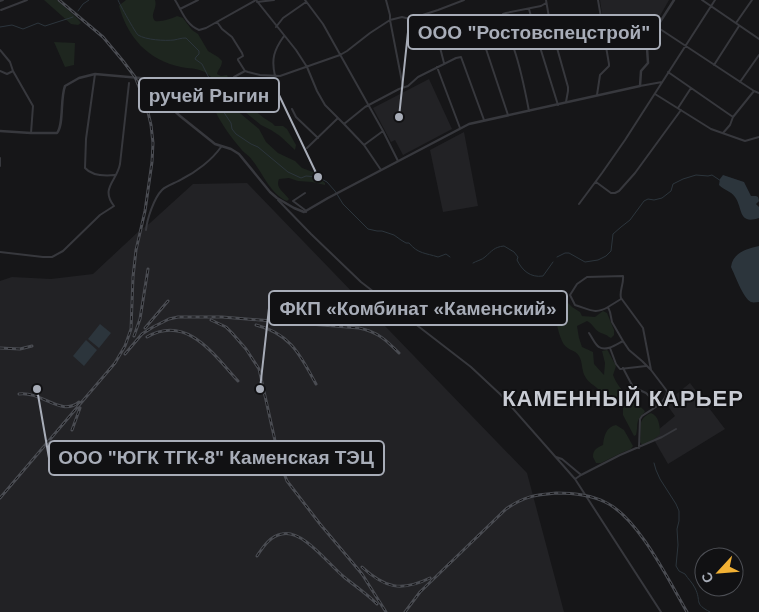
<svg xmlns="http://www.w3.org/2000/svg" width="759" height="612" font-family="Helvetica,sans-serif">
<rect width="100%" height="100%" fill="#161618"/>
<path fill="#222225" d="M600,0H669L653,28L605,35Z
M429,79L452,129L403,155L395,140L391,142L373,108Z
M464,132L478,206L443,212L430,150Z
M247,183L527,473L564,612H0V281L12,277L51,279L93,274L138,232L150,223L193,184Z
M690,383L725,429L668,464L653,438L658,430L675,416L667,405L668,401Z"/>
<path fill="#1e261f" d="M44,0H57L78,19L81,23L78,25L71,24Z
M126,0H155C158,9 149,14 155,21C161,22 171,19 177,16L183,18L192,30L198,34L208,51L218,57L222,61C222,67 218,69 217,74L221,76L227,75L233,89L238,97L264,118L272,123L275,126H283L287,129L296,145L295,150L280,136L271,130L261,125L229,99L221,96C218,90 216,81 210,76C202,68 192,69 181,67C148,60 128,38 119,6L121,4Z
M54,42L75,43L74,65L65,67Z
M214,102H225L229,104L259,129L266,142L278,153L295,161L302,168L313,172L325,183V185L312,182L298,181L289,178L279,179C275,188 284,192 289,199L287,201C270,194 263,173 252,160C249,155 244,153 241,149C230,136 219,121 213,106V103Z
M564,299L572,307L580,312L582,316L595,317L603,311L607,313L614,330V335L611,338L609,337C606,334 603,334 599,332C594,329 593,324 587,321L577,326L579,338L582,347L593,352L594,364L603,374L604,375L605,363L602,351L607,350L608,351L616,366L613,375C619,391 632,399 644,410L645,412C634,422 639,424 636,435L634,436L633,434L623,415V408L620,400L617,399H603C602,396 601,392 598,389C594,385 589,383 586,378C581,371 583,362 579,356C575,349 566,351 562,341C557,330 556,317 553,306L555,302Z
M651,413C659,416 660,426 660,434L652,441L642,445L640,442C642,429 636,419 651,413Z
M616,425L624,430L633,446L631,449L621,453L601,463H596L593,457C593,449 597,448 603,445C604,436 606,427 616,425Z"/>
<path fill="#2c353c" d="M723,175L744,182L751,196H756L758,197L759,201L756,204L759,207V218C738,225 743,208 735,197C731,191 724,190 719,185L720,179Z
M759,246V302C756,302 754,303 751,302C743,298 735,275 731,267C733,252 747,249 759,246Z
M100,324L111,333L99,348L88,339Z
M86,340L97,350L84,366L73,356Z"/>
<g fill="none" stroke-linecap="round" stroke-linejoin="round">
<path stroke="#2c353c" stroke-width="1" d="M118,0C120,5 135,32 138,35C146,40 165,41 174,40C179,39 181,38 186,38L199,51V54L196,57L195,59L202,64L214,88L215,93L220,100L221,108L231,123L232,129L236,134L251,144L258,147L288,172L301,178L306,176L318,177L327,182L335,191L343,204L368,229L377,231H382L394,235L401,240L406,243H409C418,254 426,253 438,257L446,254L450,257
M78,11L83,4L89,0
M0,27L12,25L23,29L38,23L45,26L73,17
M557,257L565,253H569L585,262L598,260L606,256L611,251L613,234L621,227L630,220L644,201L648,199L654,200L662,198L671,191L673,184L683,179L696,175L708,176L712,175L721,181
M473,263C476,261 482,260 485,257C492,251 494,247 504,246L514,252L518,257L517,260C522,270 530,278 543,276L553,262
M654,463L656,470L660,479L676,504L679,511V521L677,529L678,545L676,566L679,571L685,574C688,579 692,582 695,588C702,602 693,603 710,612"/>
<path stroke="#37383d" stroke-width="2" d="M175,0C182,11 186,25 199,30L206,28L256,0
M256,0L296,50L307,67L317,91L325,105L344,124L364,145L381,170
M305,0L323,24L337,49L383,131L398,161
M386,0L390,15V20L403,87
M546,0L550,23L568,87V91L566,102
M702,0L759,39
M0,1L3,0
M257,2L274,0
M180,9L198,0
M529,9L535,31L558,105
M1,10L27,0
M217,22L222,29L232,37L242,53L243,56L238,59V60L245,71L248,72L260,75L280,76L340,55L347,51L370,33L390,20L402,17L410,19L438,10L464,0
M736,23L752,0
M478,25L508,115
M276,27L283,18L306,2
M657,27L754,91L759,93
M435,28L444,63
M604,36L655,30
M0,50L10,62L13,71L33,106L31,133
M714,65L739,26
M437,67L460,128
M0,71L7,74L13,71
M245,71L234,77C231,88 245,98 253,104
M668,72L733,117
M95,74L86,139L85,168C92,176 105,176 115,175
M275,76C271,59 274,50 284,36
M740,82L759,55
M640,86L662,82
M655,94L711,129L745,141L759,137
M597,95L600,75L609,66V64L598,0
M678,108L691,88
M292,109L296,117L318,138
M529,111C525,90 521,69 514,49C510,37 503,26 503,14L506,13L541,6L546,3
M344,124L365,107L399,89L408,86L418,77L456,58L461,57L484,120
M723,133L730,125L733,117L754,91
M364,145L383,131
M307,148L338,118
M0,158V166
M596,182L611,193H615L619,191L635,173L681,110
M305,193L293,201L305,210L306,212
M278,200L311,234L361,282L471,367L501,395L575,479L661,612
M579,204L602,173L625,140L715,0
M146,230C147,219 154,198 162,190C167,185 176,183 182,179C196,172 212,160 221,147
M0,252L43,257H52L63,251L100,215L114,206C100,188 117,181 120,164L129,83
M621,299L608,307L610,312L612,322L623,341L629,350L642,361L650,369
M608,307C595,315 589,309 575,305L570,295L577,284L587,277L623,276C624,284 619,291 621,298L643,328L651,370L667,391C666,403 652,409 642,416L640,419L639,448
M589,333C592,337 595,345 599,347C606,352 617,344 623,341
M610,348L616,364L620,369L646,366
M623,368L633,387L646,393L655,402L657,406
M556,457L562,459L580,474
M575,479L581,475L620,455L662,437L676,429"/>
<path stroke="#37383d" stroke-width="2.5" d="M0,131L31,133H57C64,125 60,99 65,86L79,78L95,74L140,78L145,79L165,102L180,116L215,144L231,149L239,154L270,192L277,198L294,208L304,212L328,198L469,124L640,86L641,71L648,63L647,48L648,41L674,0"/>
<g stroke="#4a4c52" stroke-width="3">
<path id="rail" d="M211,320L226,327L232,333L246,349L259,369L280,463L287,481L320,524L362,574L386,612
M256,325C291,334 300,355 316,384
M145,328L168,301
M134,336L140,319L148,269
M147,337C187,314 214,355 238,381
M0,348L20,349L32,346
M125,354L142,334L153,327L169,319L178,317H222L359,328C378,332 386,340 399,353
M19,394C42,391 61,417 79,402
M72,430L80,408
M0,498L115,363L125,346L131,329L133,277L136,250L145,211L152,162L153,143L151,125L146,104L135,77L123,61L103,37L59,0
M257,556C263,547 270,536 282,534C303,529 329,565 344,577C355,586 367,594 377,604
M362,567C385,588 401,592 430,578
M405,612L420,592L506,509C525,496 535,495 556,493C573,493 591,495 605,502C638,517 669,581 687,612"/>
</g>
<use href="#rail" stroke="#111113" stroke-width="1" stroke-dasharray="4" stroke-linecap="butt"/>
</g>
<g text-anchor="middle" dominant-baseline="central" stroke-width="4" stroke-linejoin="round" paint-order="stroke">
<g font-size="22" font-weight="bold" letter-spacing="1" fill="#c9ccd4" stroke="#111113">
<text x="623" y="398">КАМЕННЫЙ КАРЬЕР</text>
</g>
</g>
<path fill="none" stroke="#a8adb8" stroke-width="2" d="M399 117L408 32M318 177L279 95M260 389L269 308M37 389L49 458"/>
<g fill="#a8adb8" stroke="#111113" stroke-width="2">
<circle cx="399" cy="117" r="5"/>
<circle cx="318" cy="177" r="5"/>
<circle cx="260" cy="389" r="5"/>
<circle cx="37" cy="389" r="5"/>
</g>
<g fill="#111113" stroke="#a8adb8" stroke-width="2">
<rect x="408" y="15" width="252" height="34" rx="5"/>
<rect x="139" y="78" width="140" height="34" rx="5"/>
<rect x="269" y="291" width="298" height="34" rx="5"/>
<rect x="49" y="441" width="335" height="34" rx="5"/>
</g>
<g font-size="19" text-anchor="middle" font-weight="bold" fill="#a8adb8">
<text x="534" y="39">ООО "Ростовспецстрой"</text>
<text x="209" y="102">ручей Рыгин</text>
<text x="418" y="315">ФКП «Комбинат «Каменский»</text>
<text x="216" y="464">ООО "ЮГК ТГК-8" Каменская ТЭЦ</text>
</g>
<g transform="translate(719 572) rotate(244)"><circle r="24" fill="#111113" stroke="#4d4f55"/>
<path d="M0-4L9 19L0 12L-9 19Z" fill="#f2b134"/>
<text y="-8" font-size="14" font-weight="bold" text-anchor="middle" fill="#a8adb8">С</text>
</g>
</svg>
